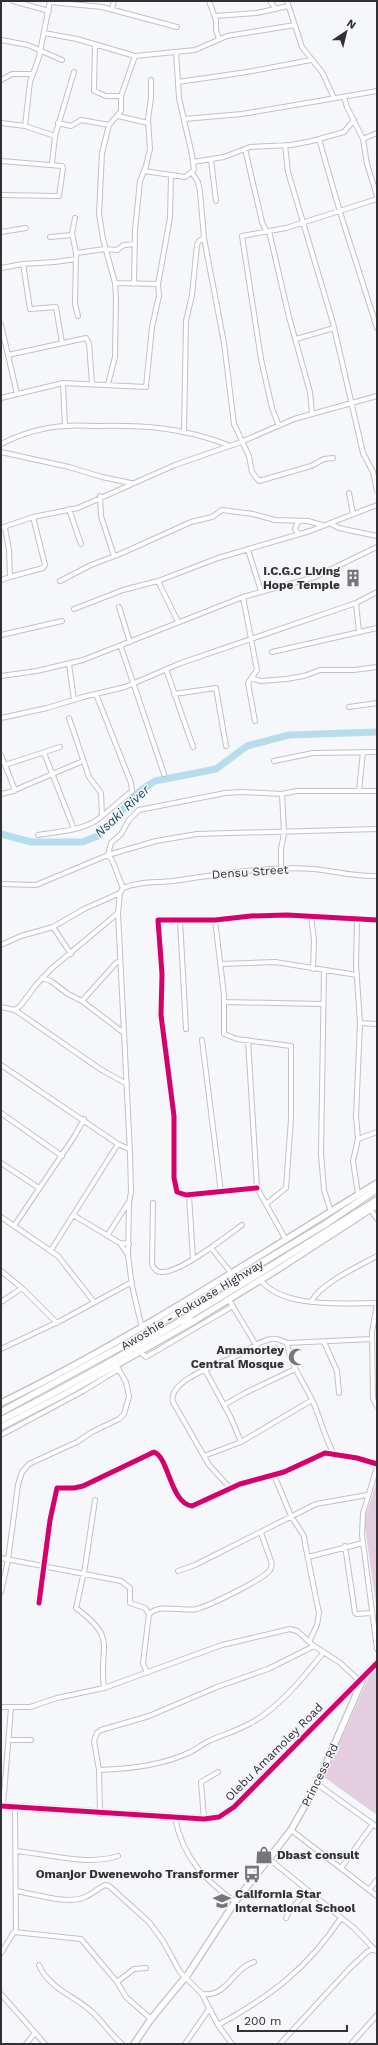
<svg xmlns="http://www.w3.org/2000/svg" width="378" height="2045" font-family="'Work Sans',sans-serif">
<rect width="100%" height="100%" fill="#f6f7fb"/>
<path fill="#e3cdde" d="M377,1481V1612L364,1520Z
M377,1668V1815L324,1777L370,1675Z"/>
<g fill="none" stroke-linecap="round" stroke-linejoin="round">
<path stroke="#b6ddeb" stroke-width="7" d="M1,834L31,842H82L98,836L141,790L155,781L216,769L247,746L289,735L377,732"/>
<g stroke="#c2c2c5" stroke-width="6">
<path id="street" d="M13,1L49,11
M209,1L216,20V30L219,39
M270,1L276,9
M287,1L302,47L322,72L334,98
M50,2L102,7L177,27
M112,9L114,1
M215,16L257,13L288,6
M44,33L77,39L135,56L195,50L227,36L295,25
M1,40L28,45L62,60
M95,44L94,91L106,96H121
M1,80L12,74H32
M178,82L247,72L311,60
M344,97L347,107L363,139L367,164L377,196
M118,116L148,123
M184,119L242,114L377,91
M1,123L25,126L55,136L74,72
M58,123L71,126L81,120L109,125
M25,126L30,82L39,57L50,1
M319,139L340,212L377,328
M363,139L377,133
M285,145L288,172L333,323L363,453L373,472L377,491
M245,149L262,222L266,231
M211,160L216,201
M1,161L62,166L63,168L59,196L1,195
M193,162L224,157L250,147L291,145L312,141L344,132L354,120
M52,164L55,136
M144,171L185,177L194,170L192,155L179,98L176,52
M192,173L198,182L200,192L204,238L224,343L234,424L249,456L252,472L259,481L311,466L324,459L333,458
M75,218L72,233L76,253
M269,231L289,317L310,392L312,413
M1,232L26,228
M50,237L72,235
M23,264L30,309L56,307L62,343
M1,268L23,264L55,262L76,259
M115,283L158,284
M134,284L135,230L140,181L146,166L150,149L148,119L151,98V80
M78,316L75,304L76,253L105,249L117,250L124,245L135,244
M1,325L8,355L86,338L89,343L92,384
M296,339L334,328
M8,355L17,394
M63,383L65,426
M108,384L115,357L116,298L115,283L103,239L99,214L102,153L109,125L121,111V96L135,56
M1,398L63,383L146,387L152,327L159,296L158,284L170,218L171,176
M279,426L272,408L261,359L242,236L286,228L377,199
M184,432L186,321L192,295L197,245L199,241L204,238
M1,444C21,434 43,427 66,426C77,425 88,426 99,426C146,425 184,428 228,445
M1,452L69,467L102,477L131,483
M349,493L353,514
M100,496L101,516L114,556
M69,509L81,544
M298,522L295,529L298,533
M331,524L339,528L377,536
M1,528L33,517L78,508L175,465L241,442L294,419L377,396
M248,550L261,591
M10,577L43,568L45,565L33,517
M1,580L10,577L9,550L5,528
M60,581L91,565L120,554L191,522L212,517L222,510L253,514L275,520L308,521L322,525
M158,581L178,622
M243,597L257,670L248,683L255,721
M356,603L359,632
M119,607L130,642
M74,609L123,590L158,581L218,558L310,531L377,505
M1,635L62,621
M121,647L164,774
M272,652L377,628
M69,664L74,700
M166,669L193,747
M1,676L37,671L83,660L243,597L315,577L377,547
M252,678L260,681L286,679L304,676L320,670H354L377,667
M96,694L131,783L132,791L102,816
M174,694L216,688L226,746
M349,707L377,703
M1,718L47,708L83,697L125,687L181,663L356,603L377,592
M44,753L74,829
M1,755L15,790L83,761
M274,761L313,753L377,752
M5,765L60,747
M359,791L363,752
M1,794L14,791V789
M38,835C59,831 86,831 102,816L101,793L89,777L69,718
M108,855L111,843L121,834L129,820L139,810L225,793L242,792L282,794L296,791H377
M108,855L156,841L197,834L377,829
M281,868V849L284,833L282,794
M1,884L36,885L108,855L112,860L123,888
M123,888C139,881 157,883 174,881C221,874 266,866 314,869C336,871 353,877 377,876
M118,913L130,1153L131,1192L129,1203L128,1255L132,1286L142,1328
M311,916L314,940L313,969
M180,920L186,1029
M215,920L224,995V1034L237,1039L291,1046V1119L286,1188L266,1204
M357,920L356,964L360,1023L356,1116L358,1139L353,1161L358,1194
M1,945L21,936L53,927
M71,954L53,927L84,909L120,893
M220,964L275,962L357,975
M324,971L321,1154L324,1190L331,1212
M42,978L51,981L68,994L82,1001L124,1033
M82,1001L116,963L120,961
M224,1002L322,1004
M1,1007L15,1010L21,1005L36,985L51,969L118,913L120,893L123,888
M15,1010L100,1069L127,1084
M360,1023L377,1024
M202,1040L221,1192
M248,1040L257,1188L286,1240
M1,1065L118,1144L129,1149
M1,1113L62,1156
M358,1139L377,1132
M1,1163L39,1188
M257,1188L186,1195L177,1192L174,1178V1116L161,1015L162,974L158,920H215L251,916L287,915L377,920
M189,1195L193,1259
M153,1203L152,1265C155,1269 156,1272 161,1272C179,1274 227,1236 242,1225
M371,1210L377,1219
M73,1215L120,1243L129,1244
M1,1217L58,1256L94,1302
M14,1226L74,1137L84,1119
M107,1236L128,1203
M120,1243L128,1255
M212,1249L232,1274
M51,1250L118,1144
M1,1271L22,1288L57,1323
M260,1279C281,1309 344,1303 377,1303
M229,1300L256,1345
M1,1302L22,1288
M311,1302C321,1283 359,1266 377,1256
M377,1304L372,1332L373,1399L377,1406
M324,1342L337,1371L339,1393
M287,1343C290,1365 304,1382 313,1402C321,1419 324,1437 334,1454
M1,1349L62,1320L132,1282
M140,1352L146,1357L233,1306
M205,1370L231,1418L241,1442
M224,1405L245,1393L295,1369
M1,1435L83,1391L119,1369
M204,1456L241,1442L312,1400
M377,1467L363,1513L362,1535L377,1649
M274,1475L291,1516L304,1536L305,1544L319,1613L317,1625L309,1642
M230,1488L209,1465L173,1402C167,1380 222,1363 236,1356C248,1351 259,1340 272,1339C278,1338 282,1341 287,1343L372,1339
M95,1500L85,1567L76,1608C119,1640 98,1645 104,1688
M345,1546L355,1613L357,1614L371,1613
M308,1557L363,1543
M1,1558L121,1581L130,1588V1603L145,1608L149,1614L143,1663L147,1673
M178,1571L195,1565L316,1504L367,1495
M1,1592L8,1560L18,1485L22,1472L29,1464L77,1442L92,1432L119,1419L124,1414L129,1397L126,1382L116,1365
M39,1603L50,1520L57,1488H74L83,1486L154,1452C169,1457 170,1503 192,1506L240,1484L284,1472L325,1453L357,1458L377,1464
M149,1614C161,1603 182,1612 197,1609C210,1605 263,1580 270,1570C272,1567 272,1564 271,1561L261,1533
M1,1707H30L57,1698L104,1688L222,1645L290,1629L297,1631L314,1646L339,1662L360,1681
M8,1740H31
M99,1770C128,1769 161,1766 188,1753C196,1750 202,1744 209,1741C222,1735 236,1731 249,1724C277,1710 304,1677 323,1653
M317,1784L377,1827
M3,1806L11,1708
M15,1807L16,1932
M100,1814L99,1770L94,1741L97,1733L101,1730L149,1716L217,1687L268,1669L314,1646
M175,1818C183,1858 204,1879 235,1902
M204,1819L201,1782L218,1772
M291,1830L377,1896
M16,1851C48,1854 87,1866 118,1856
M268,1858L354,1928L377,1952
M341,1868L373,1824
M369,1890L377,1880
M16,1891C34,1894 66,1904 83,1898C91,1895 97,1889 105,1885L109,1886L149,1922L163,1941L180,1972L202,1994L218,2025L232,2044
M286,1918L290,1910L307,1892
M1,1953L14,1932L81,1939L117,1982L126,1997L151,2019
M39,1965C48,1988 75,1996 92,2012C103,2022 111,2035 122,2044
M117,1982L134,1969L146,1968
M1,1994L45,2044
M202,1994C227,1998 233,1968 254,1962
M218,2025C271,1996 307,1969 341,1918
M26,2044L35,2033
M185,2044L209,2009
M280,2044L349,1969L367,1952L373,1949
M351,2044L377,2015"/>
</g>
<g stroke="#c2c2c5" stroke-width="8">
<path id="secondary" d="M1,1403C132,1339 253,1259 377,1183
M1,1427L65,1394L194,1321L280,1268L377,1205
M1,1806L204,1819L219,1817L234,1807L377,1663
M134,2044L151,2019L188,1974L235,1902L291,1830L317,1784L363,1679"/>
</g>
<g stroke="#c2c2c5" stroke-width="8">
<path id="primary" d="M183,1322L194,1321
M1,1412L128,1343L324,1225L377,1189
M1,1420C131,1355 254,1277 377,1200"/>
</g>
<use href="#street" stroke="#fefefe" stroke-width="4"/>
<use href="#secondary" stroke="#fefefe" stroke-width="5.5"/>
<use href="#primary" stroke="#fefefe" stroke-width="6"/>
<g stroke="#f5f6fc" stroke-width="8">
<path id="cycleway" d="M257,1188L186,1195L177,1192L174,1178V1116L161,1015L162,974L158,920H215L251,916L287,915L377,920
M39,1603L50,1520L57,1488H74L83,1486L154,1452C169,1457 170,1503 192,1506L240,1484L284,1472L325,1453L357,1458L377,1464
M1,1806L204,1819L219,1817L234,1807L377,1663"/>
</g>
<use href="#cycleway" stroke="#d6006c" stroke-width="5"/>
</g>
<defs>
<g id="building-bare" transform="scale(1.38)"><path d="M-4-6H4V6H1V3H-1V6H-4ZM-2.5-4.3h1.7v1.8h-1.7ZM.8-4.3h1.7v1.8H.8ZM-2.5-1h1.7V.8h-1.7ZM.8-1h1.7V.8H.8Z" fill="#767679" stroke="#f5f6fc" stroke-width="2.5" paint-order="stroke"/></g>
<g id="mosque-bare" transform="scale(1.38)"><path d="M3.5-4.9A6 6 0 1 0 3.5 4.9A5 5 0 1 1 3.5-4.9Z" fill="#767679" stroke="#f5f6fc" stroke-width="2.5" paint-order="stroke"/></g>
<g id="shop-bare" transform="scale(1.38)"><path d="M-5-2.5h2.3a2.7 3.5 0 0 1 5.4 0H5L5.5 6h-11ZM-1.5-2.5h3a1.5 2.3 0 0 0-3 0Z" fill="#767679" stroke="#f5f6fc" stroke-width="2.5" paint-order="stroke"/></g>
<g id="bus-bare" transform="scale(1.38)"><path d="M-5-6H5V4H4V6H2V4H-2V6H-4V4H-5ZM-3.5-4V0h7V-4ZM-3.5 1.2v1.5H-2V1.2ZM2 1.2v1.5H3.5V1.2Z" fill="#767679" stroke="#f5f6fc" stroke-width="2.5" paint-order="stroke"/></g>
<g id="school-bare" transform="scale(1.38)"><path d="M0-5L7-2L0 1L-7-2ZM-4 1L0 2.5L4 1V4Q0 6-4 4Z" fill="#767679" stroke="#f5f6fc" stroke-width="2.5" paint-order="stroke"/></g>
</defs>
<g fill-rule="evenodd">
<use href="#building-bare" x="353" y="578"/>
<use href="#mosque-bare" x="297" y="1357"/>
<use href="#shop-bare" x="264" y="1855"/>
<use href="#bus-bare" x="252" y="1874"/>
<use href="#school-bare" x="222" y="1901"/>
</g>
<g text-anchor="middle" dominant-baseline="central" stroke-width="3" stroke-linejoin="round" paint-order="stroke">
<g font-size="12" font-weight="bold" fill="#313133" stroke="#f5f6fc" text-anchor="end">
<text x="340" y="571">I.C.G.C Living<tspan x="340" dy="14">Hope Temple</tspan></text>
<text x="284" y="1350">Amamorley<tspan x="284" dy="14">Central Mosque</tspan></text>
<text x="277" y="1855" text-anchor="start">Dbast consult</text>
<text x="239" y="1874">Omanjor Dwenewoho Transformer</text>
<text x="235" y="1894" text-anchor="start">California Star<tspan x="235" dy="14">International School</tspan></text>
</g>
<g font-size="12" fill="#313133" stroke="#f5f6fc">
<text transform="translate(250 872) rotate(-4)">Densu Street</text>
<text transform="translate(192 1305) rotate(-31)">Awoshie - Pokuase Highway</text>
<text transform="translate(274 1752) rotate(-45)">Olebu Amamoley Road</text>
<text transform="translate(320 1775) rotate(-64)">Princess Rd</text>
</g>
<g font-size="13" font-style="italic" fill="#1e4d5b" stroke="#f5f6fc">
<text transform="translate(122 811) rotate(-43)">Nsaki River</text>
</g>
</g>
<rect width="378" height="2045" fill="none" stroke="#313133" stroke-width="4"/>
<g transform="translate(346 32) rotate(35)" stroke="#f5f6fc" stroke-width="3" paint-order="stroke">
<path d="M0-3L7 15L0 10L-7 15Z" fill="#313133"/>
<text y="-6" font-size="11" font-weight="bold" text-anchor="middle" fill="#313133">N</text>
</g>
<path d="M238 2025v6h109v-6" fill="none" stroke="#313133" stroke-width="2"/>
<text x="244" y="2025" font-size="12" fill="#313133" stroke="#f5f6fc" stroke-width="3" paint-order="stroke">200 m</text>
</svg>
